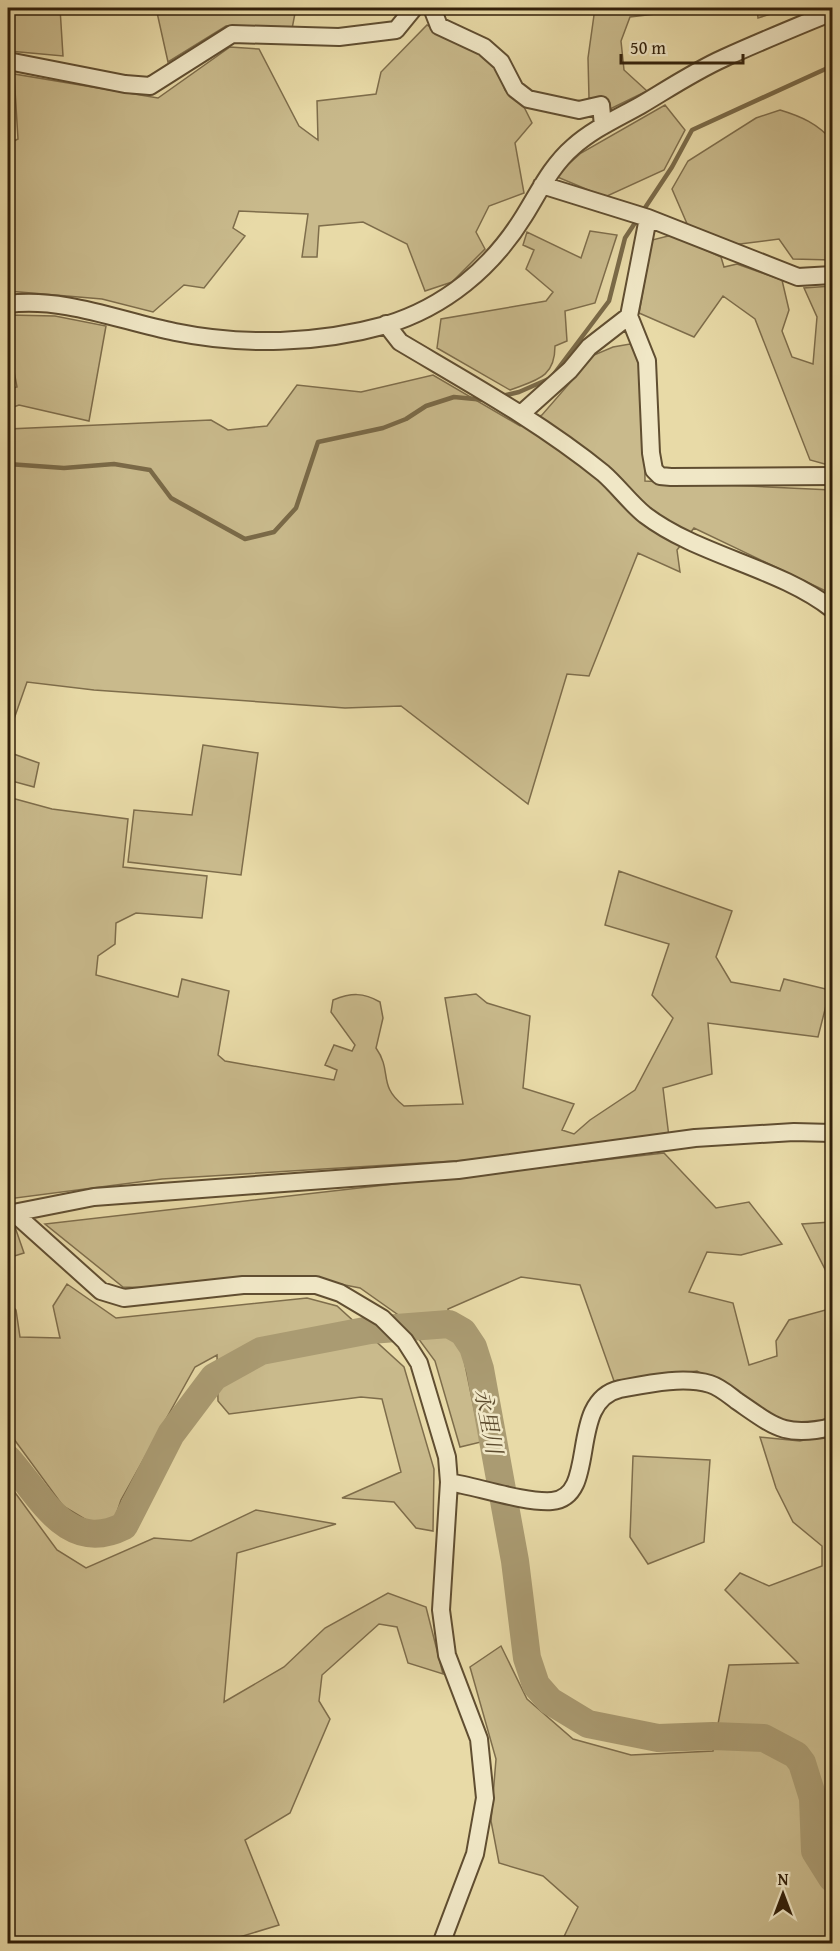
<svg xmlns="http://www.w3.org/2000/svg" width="840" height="1951" font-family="'Gentium Book Plus','Noto Serif JP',serif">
<rect width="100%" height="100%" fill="#e8daa7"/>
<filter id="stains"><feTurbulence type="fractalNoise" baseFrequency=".00333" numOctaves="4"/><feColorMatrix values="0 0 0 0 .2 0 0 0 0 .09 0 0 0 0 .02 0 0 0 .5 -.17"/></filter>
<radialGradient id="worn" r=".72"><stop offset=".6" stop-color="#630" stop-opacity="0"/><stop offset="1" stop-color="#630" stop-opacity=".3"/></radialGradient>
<path fill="#c9ba8c" stroke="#7e6d4b" stroke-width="1.5" d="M8,8H60L63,56L9,51Z
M156,8H296L292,29L226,26L168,62Z
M595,8H657L655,14L630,17L621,41L624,70L647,91L608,110L607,99L589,98L588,58Z
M757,8H790L758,18Z
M427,25L473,48L496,65L505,90L521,101L532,123L515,143L524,193L489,206L476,232L485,249L452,282L425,291L407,244L363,222L319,226L317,257H302L308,214L239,211L233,228L245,236L204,288L184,285L153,312L102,299L8,291V144L18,139L14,74L158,98L230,47L259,49L299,126L318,140L317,101L376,94L381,72Z
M665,105L685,130L664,170L605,197L555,176L581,153Z
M780,110C800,116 819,124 832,141V260L793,259L779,239L732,245L688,226L672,189L688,161L756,118Z
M590,231L617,235L595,303L565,311L567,341L555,346C555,378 536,380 510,390L437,348L441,319L546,301L553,292L526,269L534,250L523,245L527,232L581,258Z
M672,235L721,257L724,267L737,264L782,280L789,310L782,331L792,357L813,364L817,317L804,288L832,286V466L810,460L755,319L723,296L694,337L639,313L652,240Z
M8,315L55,316L106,326L89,421L19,405L8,409V389L17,387L8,340Z
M630,344L643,358L645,481L832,490V594L694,528L677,550L680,572L638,553L589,676L567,674L528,804L401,706L345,708L94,690L27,682L8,736V429L211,420L228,430L267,426L297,385L361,392L433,375L520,426L542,415L594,355L613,347Z
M203,745L258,753L241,875L128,862L134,810L192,815Z
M8,752L39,763L34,787L8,780Z
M8,797L52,809L128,819L123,867L207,876L202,918L136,913L116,923L115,944L98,956L96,975L178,997L182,979L229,991L218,1055L225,1061L334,1080L337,1070L325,1065L334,1045L352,1051L355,1045L331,1012L333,1000C351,993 363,992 380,1002L383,1018L376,1048C393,1072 377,1085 404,1106L463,1104L445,998L476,994L487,1003L530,1016L523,1088L574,1104L562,1130L574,1134L590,1120L635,1090L673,1018L652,995L669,944L605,925L619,871L732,911L716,957L731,982L780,991L784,979L830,990L818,1037L708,1023L712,1074L663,1088L669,1137L487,1159L162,1179L8,1199Z
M664,1153L716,1208L749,1202L782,1244L741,1255L707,1252L689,1292L733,1303L749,1365L777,1356L776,1341L789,1320L829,1309L832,1312V1416L815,1423H780L697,1371L614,1381L580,1285L521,1277L448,1309L449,1332L461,1345L481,1442L460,1447L435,1361L404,1319L360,1288L304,1277L151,1288L123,1287L45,1224Z
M832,1219V1236L828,1244L832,1257V1283L802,1224L831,1222Z
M15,1227L24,1253L8,1258V1228Z
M67,1284L116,1318L307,1298L337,1306L404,1367L434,1469L433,1531L416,1528L394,1502L342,1498L401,1472L382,1399L361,1397L229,1414L218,1401L217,1355L195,1367L121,1500L114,1521L93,1524L63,1506L8,1431V1301L16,1310L20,1337L60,1338L53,1306Z
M832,1433V1943H561L578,1907L543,1876L499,1863L491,1821L496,1759L470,1667L501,1646L527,1699L573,1739L631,1755L713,1751L729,1665L798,1663L725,1590L740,1573L769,1586L822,1566V1546L793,1522L776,1488L760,1437L800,1441Z
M633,1456L710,1460L704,1542L648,1564L630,1537Z
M8,1483L57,1550L86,1568L154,1538L191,1541L256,1510L336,1524L237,1553L224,1702L284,1667L325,1628L388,1593L426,1607L443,1674L408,1663L397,1627L379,1624L322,1675L319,1701L330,1719L290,1813L245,1840L279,1925L220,1943H8Z"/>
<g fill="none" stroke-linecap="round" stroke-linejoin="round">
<path stroke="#7a6a48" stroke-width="4.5" d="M502,396L519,392L551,378L609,301L625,238L672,167L692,130L832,66
M8,464L64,468L114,464L150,470L171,498L245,539L274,532L296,508L318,442L383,428L406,419L426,406L454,397L485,400"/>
<path stroke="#aa9b72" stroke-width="28" d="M8,1459C41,1496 67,1555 124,1526L171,1434L214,1377L261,1351L370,1330L449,1324L463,1332L473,1347L480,1369L515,1561L527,1658L536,1685L550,1701L588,1724L658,1738L713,1736L764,1738L796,1755L802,1763L813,1798L815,1851L832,1878"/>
<g stroke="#604e31" stroke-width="20">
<path id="minor" d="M432,8L439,26L484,47L501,62L515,89L528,99L579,110L601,105L603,126
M8,61L125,84L150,86L232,34L339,37L396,30L414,8
M542,185L648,218L798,277L832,275
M648,218L629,316L647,361L651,453L654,470L660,476L671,477L832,476
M8,304C65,297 120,321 175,332C243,346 318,344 386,325C445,307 492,268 524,216C539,192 551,166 573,147C593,129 618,118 641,105C668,89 695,71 724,58C759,42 796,27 832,12
M386,324L400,342C469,383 540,422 603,473C618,486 630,503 645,515C699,556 778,567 832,609
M521,414L570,370L589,347L629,316
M14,1213L101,1291L124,1298L243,1285H316L340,1293L382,1318L405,1341L419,1363L447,1457L449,1482L441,1610L447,1655L479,1739L485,1798L475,1854L441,1944
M8,1214L94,1197L458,1170L695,1138L794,1132L832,1133
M449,1482C478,1487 525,1503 552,1501C600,1497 566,1401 620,1389C647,1384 683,1376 710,1384C720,1387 729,1395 737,1401C775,1427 785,1438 832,1427"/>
</g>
<use href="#minor" stroke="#f0e7c6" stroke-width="16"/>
</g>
<g text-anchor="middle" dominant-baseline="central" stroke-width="5" stroke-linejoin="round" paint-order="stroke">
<g font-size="22" font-style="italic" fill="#5c4b2e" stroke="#f0e7c6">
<text transform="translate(489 1421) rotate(79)">永里川</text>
</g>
</g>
<rect width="840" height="1951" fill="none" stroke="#e8daa7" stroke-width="30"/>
<rect x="9" y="9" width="822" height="1933" fill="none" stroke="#32200a" stroke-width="3"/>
<rect x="15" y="15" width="810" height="1921" fill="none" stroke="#32200a" stroke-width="1.5"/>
<g transform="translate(783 1894)" stroke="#f0e7c6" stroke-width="4.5" paint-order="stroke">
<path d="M0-4.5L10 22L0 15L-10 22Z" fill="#32200a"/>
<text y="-9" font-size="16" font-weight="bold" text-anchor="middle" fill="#32200a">N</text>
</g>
<path d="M621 54v9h122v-9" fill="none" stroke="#32200a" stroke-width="3"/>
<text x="630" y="54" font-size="18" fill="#32200a" stroke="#f0e7c6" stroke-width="4.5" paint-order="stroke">50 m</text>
<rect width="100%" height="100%" filter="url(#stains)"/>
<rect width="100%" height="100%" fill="url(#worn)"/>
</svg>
